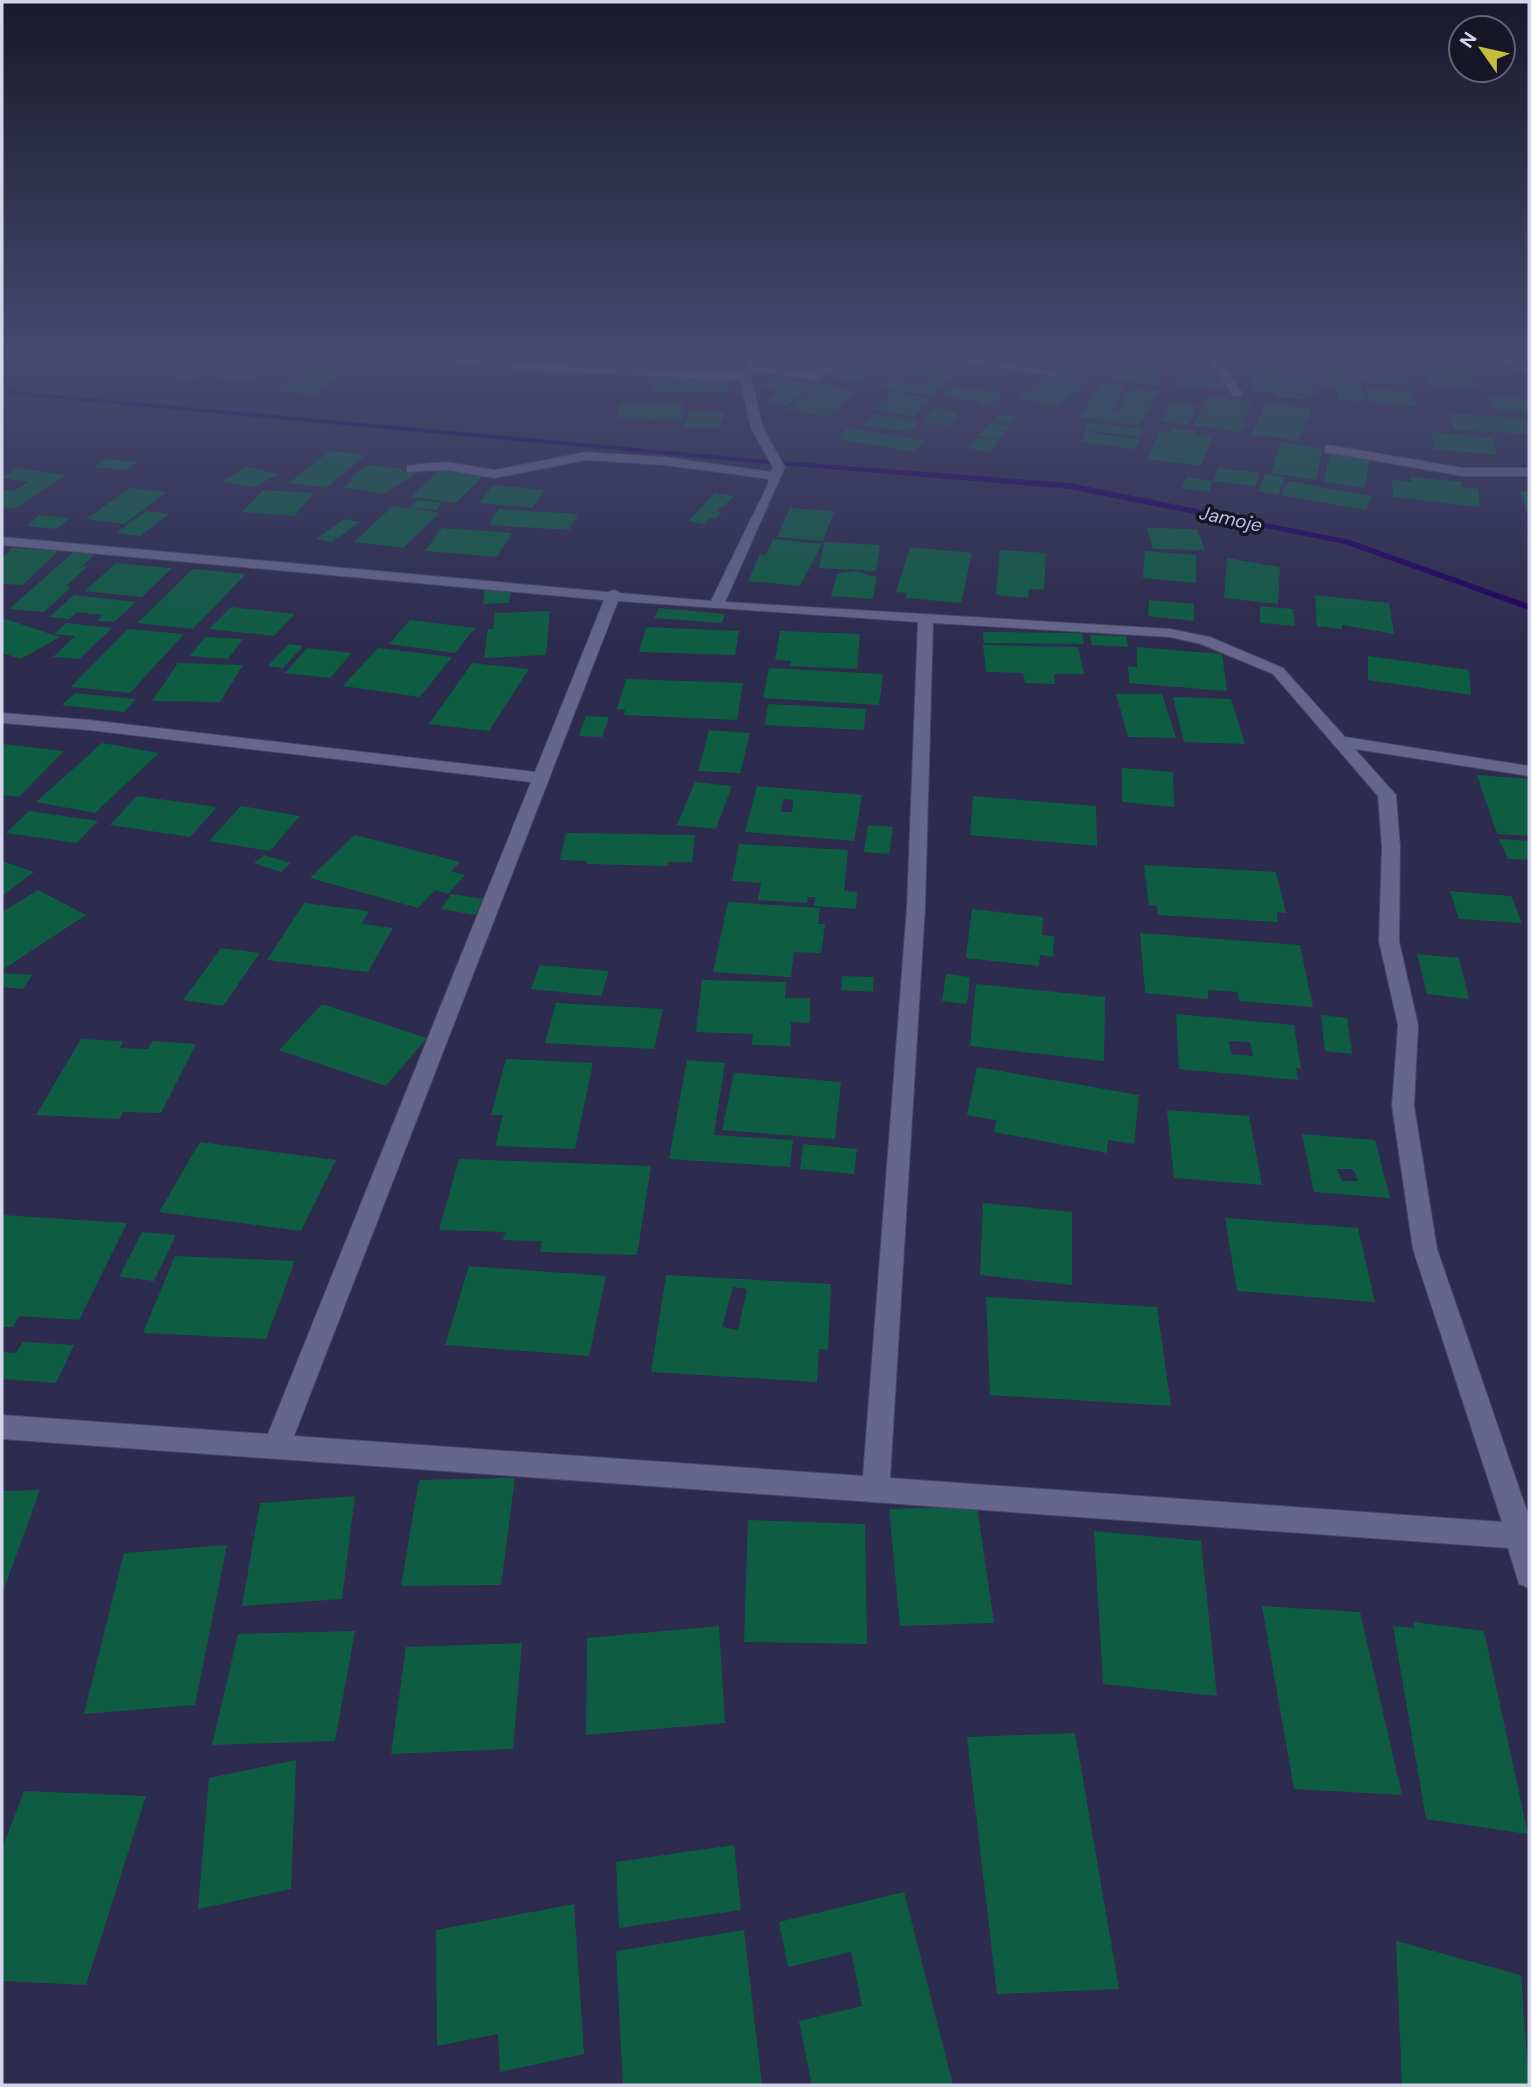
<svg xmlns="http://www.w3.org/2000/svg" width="1531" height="2087" font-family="'DM Sans',sans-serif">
<rect width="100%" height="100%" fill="#2d2b4e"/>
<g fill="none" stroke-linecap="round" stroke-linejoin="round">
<path fill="#20005e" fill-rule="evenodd" d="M2,390L755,459L1069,483L1350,540L1529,604V610L1345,544L1069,489L755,463L2,394Z"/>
</g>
<path fill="#0e5d43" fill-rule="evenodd" d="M33,351H79L57,360L27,353Z
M178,351H219L196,362L166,356Z
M257,351H296L270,366L238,362Z
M665,351H705L698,361L659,358Z
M714,351H747L744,360H712Z
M773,351H807L799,359L769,356Z
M856,351L893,353L860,382L825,376Z
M995,351H1038L1029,358Z
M1285,351H1326L1330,362L1288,360Z
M1362,351H1397L1409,369L1372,368Z
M914,354L949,358L932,378L896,373Z
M1240,354L1280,357L1282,375L1241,372Z
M325,355L362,359L332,381L293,377Z
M1130,355L1175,359L1173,369L1128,365Z
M1417,355L1458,357L1479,388L1432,386L1427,377H1461L1429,376Z
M1056,356L1107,365L1095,377L1043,367Z
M952,361L966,363L932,396L880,388L894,375L907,377L901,383L926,387Z
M144,364L152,366L125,378L117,376Z
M1314,364L1351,366L1356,381L1319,379Z
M204,365L217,368L188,382L175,379Z
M1120,367L1164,372L1159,386L1114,380Z
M221,369L265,374L254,382L209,377Z
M1049,373L1088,381L1057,407L1017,398Z
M1359,373L1407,376L1410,385L1362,382Z
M1175,375L1224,378V390L1174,386Z
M1251,376L1312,379L1316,395L1255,391Z
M728,377L730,392L653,393V379Z
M772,377L813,384L787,406L764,402L779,391L760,387Z
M292,379L330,382L316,395L277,391Z
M1316,380L1362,384L1364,402L1338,399L1337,388L1317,386Z
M1101,383L1125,386L1111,412H1117L1131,387L1159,391L1139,426L1079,417Z
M817,384L856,390L827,417L787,410Z
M948,386L1002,391L997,403L982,402L1001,405L999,408L978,405L980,401L941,397Z
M1366,388L1411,391L1417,406L1371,403Z
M893,392L933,399L914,417L873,410Z
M1275,393L1310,396V399L1276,397Z
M1209,396L1253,403L1239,432L1193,425Z
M1488,396L1529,399V412L1494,410Z
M1171,401L1199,405L1188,425L1160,421Z
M1267,402L1312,409L1298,441L1252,434Z
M683,403L684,421L618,419L619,404Z
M934,408L959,412L950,426L923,422Z
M690,411L726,412L719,428L683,427Z
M1448,413L1525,418L1529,434L1455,430Z
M873,414L919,421L909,432L863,425Z
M998,414L1016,416L1011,424L993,422Z
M991,422V423L1011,426L999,440L978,436Z
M1088,422L1143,429L1139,437L1084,430Z
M847,428L924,441L914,452L837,439Z
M1172,428L1195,431L1194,435L1212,438L1201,466L1147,459L1160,431L1170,432Z
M1087,432L1140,439L1135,449L1081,442Z
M1432,432L1493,438L1497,455L1434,449Z
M978,437L999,441L989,452L968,448Z
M1280,442L1323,448L1316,480L1271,473Z
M330,451L366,455L326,488L289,483Z
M1331,451L1371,456L1364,488L1323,482Z
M105,459L137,462L126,470L94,467Z
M368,465L403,469L401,471L416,474L383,494L343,487L354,480L349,479Z
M247,467L278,474L253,488L222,481Z
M17,468L66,475L14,509L2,507V489L14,491L28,482L2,478Z
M1218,468L1259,473L1256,486L1214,481Z
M441,469L485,474L456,503L411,497Z
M1266,474L1285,477L1278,495L1258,491Z
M1187,477L1213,481L1209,492L1182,488Z
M1411,477L1461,482V487L1478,489L1480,507L1393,497L1392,480L1411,482Z
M1288,481L1372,496L1366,510L1281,495Z
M493,485L545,490L532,508L479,503Z
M130,488L167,492L124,524L86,519Z
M263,490L314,493L294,516L242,512Z
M1520,491L1529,492V519Z
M715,493L735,496L717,511L722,512L715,519L710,518L704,524L688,521Z
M417,500L442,503L437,510L410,508Z
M393,506L440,513L403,548L354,542Z
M790,508L834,511L823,541L777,537Z
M499,509L578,514L569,530L489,525Z
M146,511L169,514L140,536L116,533Z
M40,515L70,518L57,529L27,526Z
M344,519L360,522L332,542L316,539Z
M442,528L512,533L497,557L425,551Z
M1147,528L1197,529L1205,550L1153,549Z
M773,539L822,544L800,586L748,581L760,554L766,555Z
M824,542L880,545L876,571L819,568Z
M910,547L972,553L961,603L906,598L907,593L896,592Z
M12,548L58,551L23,585L2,584V558Z
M1000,550L1046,553L1044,590L1029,589L1028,598L996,595Z
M75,551L96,553L82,566H88L66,586L71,587L44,612L9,609Z
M1145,551L1196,555V583L1143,578Z
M1227,558L1280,567L1278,604L1224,598Z
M116,563L172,568L142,597L85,591Z
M193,569L246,574L193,629L137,623Z
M855,571L877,577L873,599L831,596L837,574Z
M511,586L509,603L483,604L485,587Z
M74,595L136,602L114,622L97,621L103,615L77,612L69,619L49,617Z
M1315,595L1389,603L1394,634L1342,625V629L1317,626Z
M1149,600L1194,604V621L1148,616Z
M1260,606L1293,609L1295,626L1260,623Z
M231,607L295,614L274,636L209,629Z
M659,608L725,614L722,623L654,618Z
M550,611L546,655L484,658L488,629H493L495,613Z
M2,618L60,637L21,659L2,653Z
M410,620L475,628L455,653L389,644Z
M66,623L112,628L79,659L53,657L75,636L54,634Z
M646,627L739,631L735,655L639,652Z
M128,629L184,634L130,693L71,687Z
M780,631L860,634L857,669L790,666L791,661L775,660Z
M983,632L1082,633L1084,644L984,643Z
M1090,635L1126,636L1128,647L1092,645Z
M205,637L243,639L228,659L190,656Z
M289,644L303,646L283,668L268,666Z
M983,645L1078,647L1084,674H1054L1055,684L1025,683L1023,673L986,672Z
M1137,647L1222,654L1227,691L1129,683L1128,666L1137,667Z
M307,648L352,653L330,678L285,673Z
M378,648L452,657L420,697L343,686Z
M1368,656L1469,670L1471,695L1368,680Z
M178,663L243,665L220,702L152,701Z
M472,663L529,669L489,731L429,724Z
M769,668L883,674L879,705L763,698Z
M626,679L743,683L737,720L624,715L625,710L617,709Z
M75,693L136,699L124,712L62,705Z
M1116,694H1162L1176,738L1128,737Z
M1173,697L1231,699L1245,744L1184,742Z
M768,704L866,709L864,730L765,725Z
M586,716L609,717L602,737L579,736Z
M709,730L750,733L740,773L698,771Z
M102,743L159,753L95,813L36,802Z
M2,744L64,751L19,797L2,795Z
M1122,768L1173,772L1174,807L1122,802Z
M1477,775L1529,779V836L1497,834Z
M695,782L732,786L716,829L677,825Z
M757,786L862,795L854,841L745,832ZM783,799L793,800L792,812H781Z
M137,796L217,807L190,837L110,825Z
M973,796L1096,806L1097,846L970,835Z
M241,806L300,816L270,851L209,841Z
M29,811L98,821L77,843L6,833Z
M868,825L893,827L889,854L864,852Z
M566,833L695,835L692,862H668L667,866L586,864L587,861L560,860Z
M355,835L460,862L451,871L465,875L448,894L435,890L418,908L310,878Z
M1499,839L1529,841V860L1508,859Z
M739,844L848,850L844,891L857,892L856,909L814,906L815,897H808L807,903L758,900L761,883L732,881Z
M264,855L291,863L281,872L254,863Z
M2,861L34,872L2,896Z
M1144,865L1276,872L1286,913L1277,912L1278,922L1158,915L1157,906L1149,905Z
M38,890L86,915L2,970V912Z
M1450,891L1511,896L1522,923L1459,919Z
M451,894L485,899L475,915L441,909Z
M728,902L820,908L818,924H825L821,953L794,952L791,977L713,972Z
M304,903L369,911L362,924L393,928L368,972L267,960Z
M972,909L1043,917L1042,935L1054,936L1053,957L1040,955L1039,966L966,958Z
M1140,933L1300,945L1313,1007L1239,1001L1238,992L1208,990V999L1145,993Z
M221,948L260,953L223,1006L183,1000Z
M1417,954L1459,958L1469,999L1427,994Z
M540,965L609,971L601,996L531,989Z
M3,973L32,975L23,989L2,987Z
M946,974L970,977L967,1004L942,1001Z
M842,976L874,977L873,992L841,990Z
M702,980L786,982L785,998H810V1023L791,1022L790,1046L752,1045L753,1034L696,1032Z
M976,984L1105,997L1104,1061L970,1046Z
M556,1003L663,1009L654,1049L545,1043Z
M322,1004L427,1038L386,1086L279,1050Z
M1176,1014L1294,1025L1301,1069L1296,1068L1298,1080L1179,1069ZM1229,1041L1250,1042L1253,1056L1231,1054Z
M1321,1015L1347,1018L1352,1054L1325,1051Z
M81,1039L123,1041L120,1048L148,1049L153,1041L196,1044L161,1113L123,1112L119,1119L36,1115Z
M506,1059L593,1063L575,1149L495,1146L503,1115H491Z
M687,1060L725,1063L714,1135L793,1140L790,1167L669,1159Z
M977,1067L1139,1095L1134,1144L1108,1140L1107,1153L994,1132L996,1120L967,1115Z
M734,1073L841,1082L835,1139L722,1130Z
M1167,1110L1249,1116L1262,1185L1174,1178Z
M1302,1134L1375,1140L1390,1198L1314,1192ZM1337,1169H1353L1358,1181H1342Z
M200,1142L336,1160L301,1231L159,1212Z
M803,1144L857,1149L854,1174L800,1169Z
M459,1159L651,1166L637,1255L540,1252L542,1241L503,1240L505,1232L439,1230Z
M983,1203L1072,1212V1285L980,1275Z
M2,1215L127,1223L79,1320L19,1316L13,1327H2Z
M1225,1218L1358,1228L1375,1302L1237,1291Z
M142,1232L176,1235L154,1281L119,1277Z
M175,1256L295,1261L266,1339L143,1333Z
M469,1266L606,1276L589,1356L445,1345Z
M666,1275L831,1284L828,1350L819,1349L817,1382L651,1372ZM733,1287L747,1289L738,1330L722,1327Z
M986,1297L1157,1307L1171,1406L990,1395Z
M23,1342L74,1345L56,1383L2,1379V1352L16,1353Z
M515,1478L501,1585L401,1586L419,1480Z
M40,1490L2,1594V1491Z
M355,1496L342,1599L242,1606L260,1503Z
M977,1506L994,1623L900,1626L889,1509Z
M748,1520L865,1524L867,1644L744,1642Z
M1094,1531L1201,1541L1217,1696L1103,1684Z
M227,1545L195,1705L84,1714L124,1553Z
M1262,1606L1360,1612L1402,1795L1294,1789Z
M1413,1622L1484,1631L1528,1834L1426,1819L1393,1626L1415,1628Z
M719,1626L725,1723L586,1735L587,1638Z
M355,1631L335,1741L212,1745L238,1634Z
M522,1643L513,1749L391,1754L406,1647Z
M1075,1733L1119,1989L997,1994L967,1737Z
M296,1760L291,1889L198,1909L209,1778Z
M24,1791L146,1796L86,1985L2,1981V1849Z
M734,1845L741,1910L619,1928L616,1862Z
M904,1892L953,2085H812L799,2021L862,2006L851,1952L788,1967L779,1922Z
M574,1904L584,2054L500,2072L498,2034L437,2046L436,1930Z
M744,1930L762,2085H623L616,1951Z
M1396,1941L1521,1975L1529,2085H1402Z"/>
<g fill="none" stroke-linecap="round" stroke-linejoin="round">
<g stroke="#474563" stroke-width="2">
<path id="street" d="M384,351H413L522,364L742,374L748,367L751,351H761L759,366L812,374L845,351H857L818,380L756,372L751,377L763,428L785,467L725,602L1170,629L1210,637L1283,668L1345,737L1529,766V776L1355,749L1396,795L1400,847L1399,941L1418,1025L1414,1106L1437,1249L1529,1517V1588L1519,1584L1508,1548L2,1439V1415L268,1434L531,782L89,730L2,723V713L89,720L535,772L604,600L2,545V537L608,592L614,590L620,593L711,601L767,486L769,479L664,465L586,460L495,478L446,470L407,472V466L411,465L446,462L495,470L586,452L664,457L771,472L773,467L751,428L740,380L522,370L389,354ZM618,601L918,622L907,907L863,1476L294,1436ZM933,623L1170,637L1201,644L1273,674L1378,796L1382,847L1379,941L1398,1025L1392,1106L1413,1249L1502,1522L890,1478L925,907Z
M901,351H925L1059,373L1053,376Z
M1206,351H1216L1243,394L1241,396H1233Z
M1470,351C1493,349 1510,356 1529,369V377L1504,361Z
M1329,445L1463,468H1529V476H1463L1325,452V446Z"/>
</g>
<use href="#street" fill="#66668d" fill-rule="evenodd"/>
</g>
<linearGradient id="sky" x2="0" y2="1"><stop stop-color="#19182b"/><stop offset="0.55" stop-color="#464a6e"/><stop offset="1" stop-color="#464a6e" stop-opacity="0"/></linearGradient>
<rect width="1531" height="643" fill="url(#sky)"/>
<g text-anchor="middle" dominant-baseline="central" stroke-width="7" stroke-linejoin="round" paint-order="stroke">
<g font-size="19" font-style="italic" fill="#babaeb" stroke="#171626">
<text transform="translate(1231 519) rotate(12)">Jamoje</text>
</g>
</g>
<rect width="1531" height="2087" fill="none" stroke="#d4d4eb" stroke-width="7"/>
<g transform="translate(1482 49) rotate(304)"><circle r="33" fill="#171626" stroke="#636275" stroke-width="2"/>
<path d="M0-5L12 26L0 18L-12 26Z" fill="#c6bc3c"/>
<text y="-10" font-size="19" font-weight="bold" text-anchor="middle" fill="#d4d4eb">N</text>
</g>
</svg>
